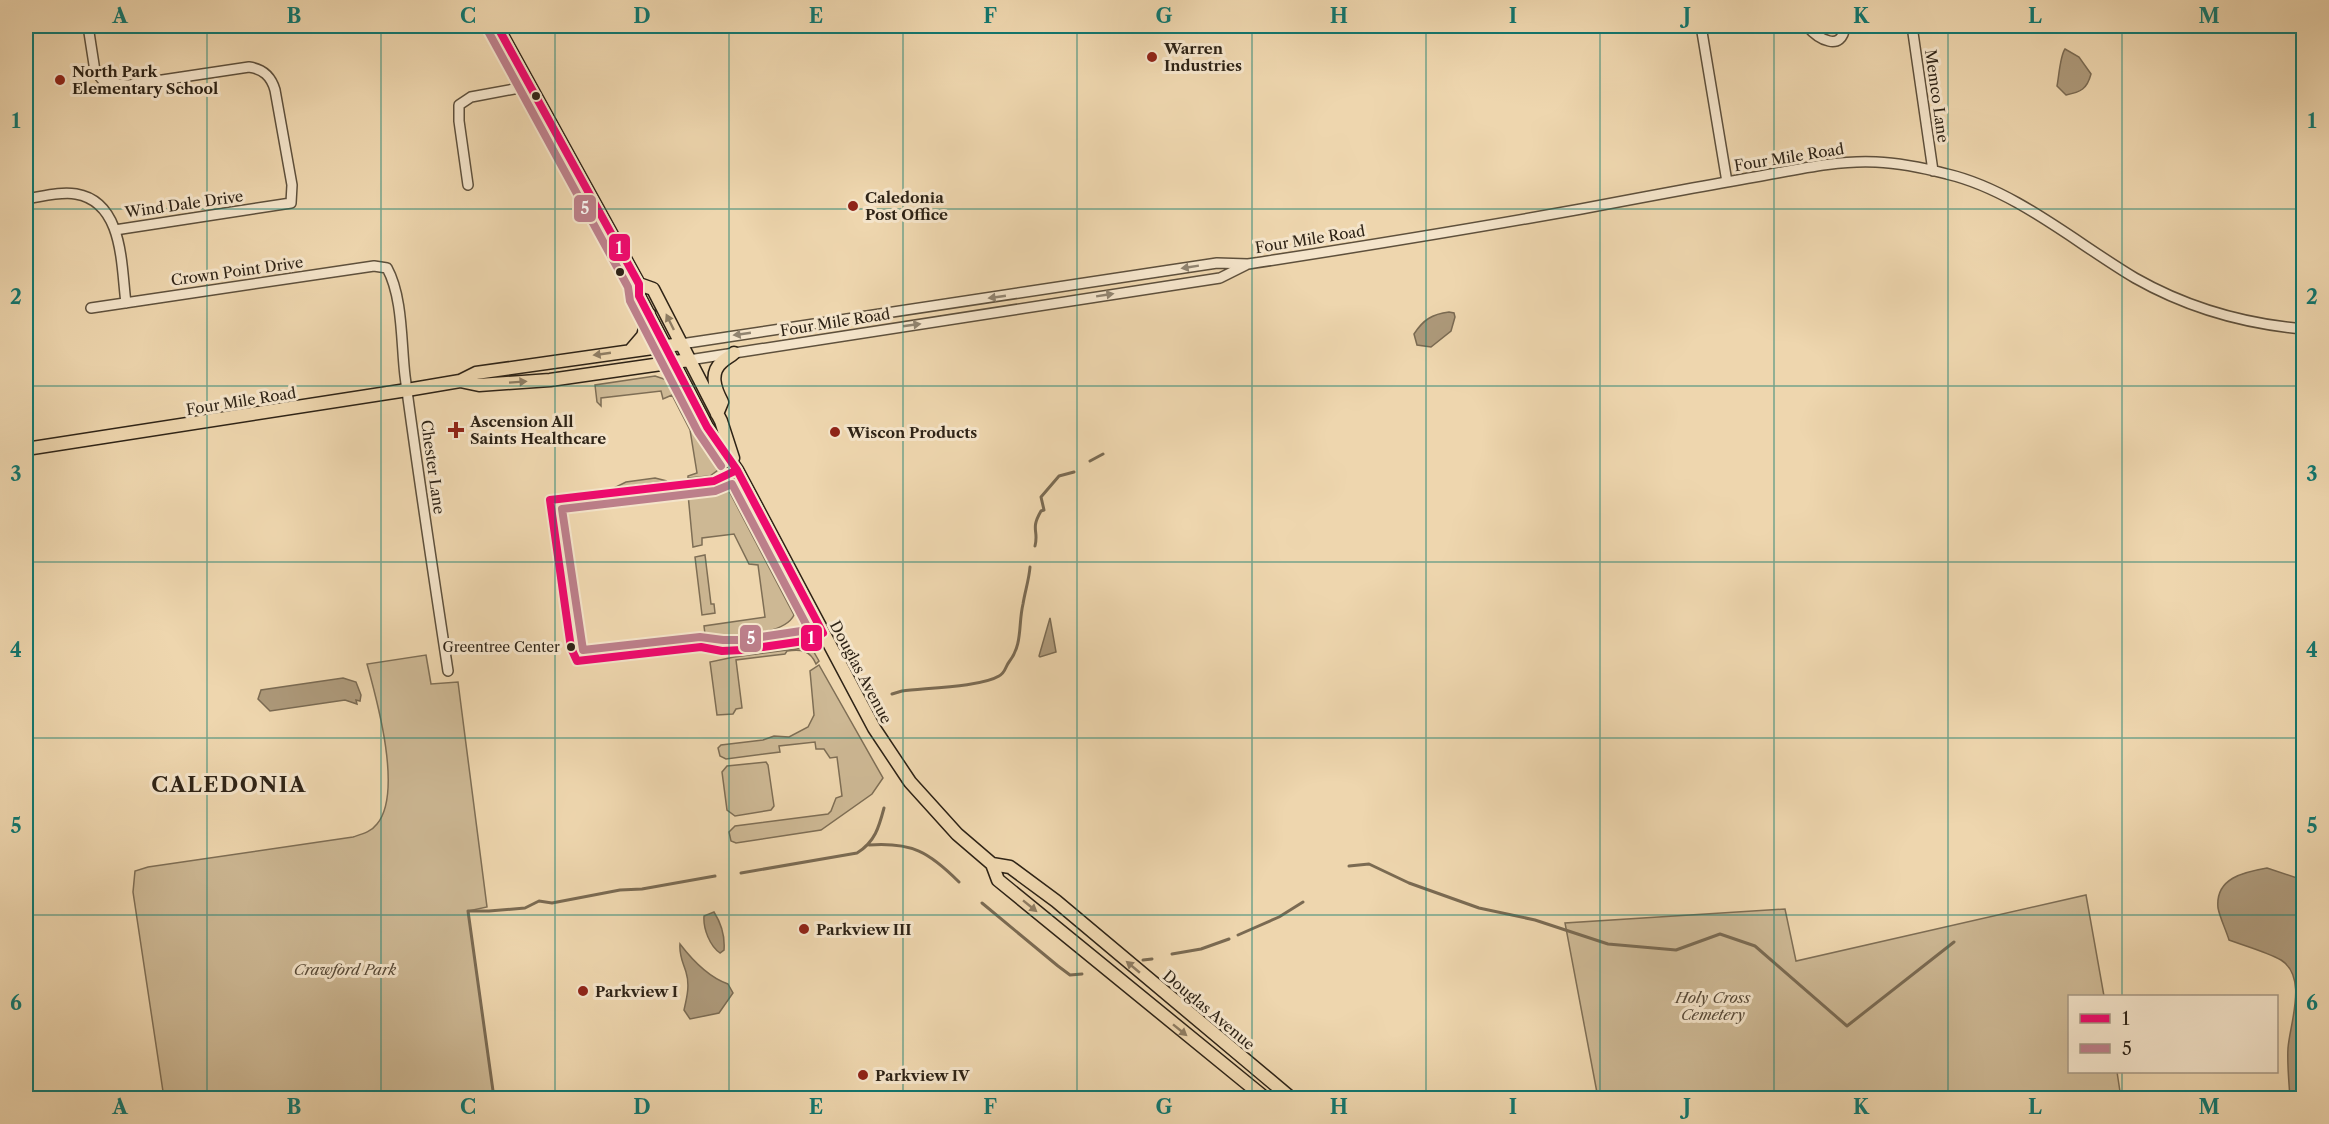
<svg xmlns="http://www.w3.org/2000/svg" width="2329" height="1124" font-family="'Libre Caslon Text',serif">
<rect width="100%" height="100%" fill="#eed6ae"/>
<filter id="stains"><feTurbulence type="fractalNoise" baseFrequency=".00333" numOctaves="4"/><feColorMatrix values="0 0 0 0 .2 0 0 0 0 .09 0 0 0 0 .02 0 0 0 .5 -.17"/></filter>
<radialGradient id="worn" r=".72"><stop offset=".6" stop-color="#630" stop-opacity="0"/><stop offset="1" stop-color="#630" stop-opacity=".3"/></radialGradient>
<path fill="#cdb894" stroke="#7e6e55" stroke-width="1.5" d="M655,376L670,381L718,470L710,476L688,478V476L697,473L690,430L672,395L663,399L661,391L601,398V406L597,402L595,385Z
M655,478L667,481L614,488L626,482Z
M727,487L794,615C784,636 733,635 712,638L705,634L704,626L765,617L758,565L749,564L734,534L702,538V545L693,547L688,494Z
M705,555L711,604H714L715,613L702,615L695,557Z
M811,647L819,661L816,664C810,650 801,649 787,651L785,654L736,660L742,708L736,709L733,714L717,715L710,662L734,657Z
M426,655L431,684L458,682L487,907L468,911L494,1098H164L133,892L135,871L148,867L353,837C362,834 371,832 377,824C403,793 377,700 367,664Z
M819,665L883,778L872,794L821,830L736,843L731,841L729,832L735,826L828,814L831,811L836,798L842,796L837,757L830,758L824,749H816L815,742L779,746L780,752L726,759L720,756L718,748L721,745L763,740L774,736L789,737L808,727L814,715L810,671Z
M766,762L768,765L774,806L771,810L735,816L727,810L722,772L727,766Z
M2086,895L2104,996H2070V1072H2117L2121,1098H1598L1565,923L1785,909L1796,961Z"/>
<path fill="#ad997a" stroke="#7a6a52" stroke-width="1.5" d="M2065,49L2079,57L2091,74C2087,89 2081,92 2066,95L2057,86C2059,76 2060,56 2065,49Z
M1449,312L1454,313L1455,317L1451,331L1431,347L1417,345L1414,334C1423,320 1432,314 1449,312Z
M1050,618L1056,652L1040,657L1039,656Z
M343,678L356,682L361,695L360,701L356,700L357,704L345,700L270,711L258,699L261,690Z
M2267,868L2303,880V1098H2290C2289,1082 2287,1064 2288,1048C2290,1023 2308,977 2281,960C2267,952 2245,946 2229,940C2226,930 2220,918 2218,908C2215,878 2244,872 2267,868Z
M714,912C721,923 725,937 724,950L720,953C710,946 703,929 704,916Z
M680,944C693,961 708,977 728,984L733,993L719,1013L690,1019L684,1010C687,997 690,985 686,972C683,962 679,956 680,944Z"/>
<g fill="none" stroke-linecap="round" stroke-linejoin="round">
<path stroke="#7a6a52" stroke-width="3" d="M1090,461L1103,454
M1035,546C1039,530 1030,530 1041,511L1044,510L1041,497L1059,476L1074,472
M892,694L902,691C925,688 981,687 999,676C1006,672 1005,667 1009,662C1023,644 1018,625 1023,604C1025,591 1029,580 1030,567
M869,845C912,842 929,852 959,882
M1349,866L1369,864L1409,883L1479,908L1535,920L1608,944L1676,950L1720,934L1755,946L1847,1026L1954,942
M741,873L857,853C875,842 879,827 884,808
M982,903L1058,966L1070,975L1082,974
M1238,935L1279,917L1303,902
M1172,954L1201,949L1229,939
M1143,960L1152,959
M494,1098L468,911H489L525,908L539,901L552,903L620,890L642,889L715,876"/>
<g stroke="#5e503c" stroke-width="12">
<path id="minor" d="M88,26L95,71L105,83L129,85L249,67C263,69 271,76 275,90L292,185L291,203L115,230
M1701,26L1727,182
M1807,26C1818,39 1842,53 1845,26
M1912,26L1933,171
M1702,27L1714,26
M468,185L459,121V105L471,97L530,86
M26,199C41,197 60,191 76,194C124,202 121,266 126,303
M91,308L374,266L387,268C403,297 401,343 405,376C418,474 433,572 448,671
M681,344L1217,263L1248,264C1359,247 1470,229 1581,209C1639,198 1697,187 1755,177C1795,170 1836,160 1876,162C1900,163 1924,168 1947,174C2015,190 2076,243 2135,278C2186,307 2245,324 2304,329
M689,360L1220,278L1246,265"/>
</g>
<g stroke="#2e2316" stroke-width="15">
<path id="major" d="M497,26L639,284V296L707,427L737,470L874,728L910,782L957,834L992,864L998,880L1265,1098
M639,284L653,289L721,421L733,458
M631,350L643,336L649,314
M460,381L479,385L550,380L689,360
M717,414L722,402C715,389 709,373 722,362C726,358 730,357 734,353
M26,449L407,390L460,381L476,373L681,344
M992,864L1010,867L1056,901L1291,1098"/>
</g>
<use href="#minor" stroke="#f4e4ca" stroke-width="9"/>
<use href="#major" stroke="#eed6ae" stroke-width="12"/>
<g stroke="#f4e4ca" stroke-width="12">
<path id="bus-1" d="M497,26L639,284V296L707,427L737,470
M737,470L823,633L804,641L742,650L722,651L701,647L577,661L571,648L550,500L714,481Z"/>
</g>
<g stroke="#f4e4ca" stroke-width="12">
<path id="bus-2" d="M488,31L628,287L630,301L698,432L721,466
M732,484L808,628L801,631L741,640H723L700,637L583,650L562,509L715,491Z"/>
</g>
<use href="#bus-1" stroke="#ed0b6d" stroke-width="8"/>
<use href="#bus-2" stroke="#bc7f8a" stroke-width="8"/>
</g>
<defs><path id="oneway-solid" d="M-6-.8H1V-3.2L6.5 0L1 3.2V.8H-6Z" transform="scale(1.5)"/></defs>
<g fill="#918470">
<use href="#oneway-solid" transform="translate(1190 267) rotate(171)"/>
<use href="#oneway-solid" transform="translate(1105 295) rotate(-9)"/>
<use href="#oneway-solid" transform="translate(997 297) rotate(172)"/>
<use href="#oneway-solid" transform="translate(912 325) rotate(-8)"/>
<use href="#oneway-solid" transform="translate(742 334) rotate(172)"/>
</g>
<g fill="#8e7c62">
<use href="#oneway-solid" transform="translate(670 322) rotate(-116)"/>
<use href="#oneway-solid" transform="translate(602 354) rotate(172)"/>
<use href="#oneway-solid" transform="translate(518 382) rotate(-4)"/>
<use href="#oneway-solid" transform="translate(1030 906) rotate(39)"/>
<use href="#oneway-solid" transform="translate(1133 967) rotate(-140)"/>
<use href="#oneway-solid" transform="translate(1180 1030) rotate(39)"/>
</g>
<path fill="none" stroke="#0f766e" stroke-width="1.5" stroke-opacity="0.55" d="M207,26V1098M381,26V1098M555,26V1098M729,26V1098M903,26V1098M1077,26V1098M1252,26V1098M1426,26V1098M1600,26V1098M1774,26V1098M1948,26V1098M2122,26V996M26,209H2304M26,386H2304M26,562H2304M26,738H2304M26,915H2304M2122,1072V1098"/>
<g fill="#8f2418" stroke="#f4e4ca" stroke-width="2">
<circle cx="1152" cy="57" r="6"/>
<circle cx="60" cy="80" r="6"/>
<circle cx="853" cy="206" r="6"/>
<path d="M453 421h6v6h6v6h-6v6h-6v-6h-6v-6h6z"/>
<circle cx="835" cy="432" r="6"/>
<circle cx="804" cy="929" r="6"/>
<circle cx="583" cy="991" r="6"/>
<circle cx="863" cy="1075" r="6"/>
</g>
<g fill="#2e2316" stroke="#f4e4ca" stroke-width="2">
<circle cx="536" cy="96" r="5"/>
<circle cx="620" cy="272" r="5"/>
<circle cx="571" cy="647" r="5"/>
</g>
<g text-anchor="middle" dominant-baseline="central" stroke-width="6" stroke-linejoin="round" paint-order="stroke">
<g font-size="14" fill="#2e2316" stroke="#f4e4ca" text-anchor="end">
<text x="560" y="647">Greentree Center</text>
</g>
<g font-size="15" font-weight="bold" fill="#2e2316" stroke="#f4e4ca" text-anchor="start">
<text x="1164" y="48">Warren<tspan x="1164" dy="17">Industries</tspan></text>
<text x="72" y="71">North Park<tspan x="72" dy="17">Elementary School</tspan></text>
<text x="865" y="197">Caledonia<tspan x="865" dy="17">Post Office</tspan></text>
<text x="470" y="421">Ascension All<tspan x="470" dy="17">Saints Healthcare</tspan></text>
<text x="847" y="432">Wiscon Products</text>
<text x="816" y="929">Parkview III</text>
<text x="595" y="991">Parkview I</text>
<text x="875" y="1075">Parkview IV</text>
</g>
<g font-size="15" fill="#2e2316" stroke="#f4e4ca">
<text transform="translate(1937 96) rotate(82)">Memco Lane</text>
<text transform="translate(1789 157) rotate(-9)">Four Mile Road</text>
<text transform="translate(184 204) rotate(-8)">Wind Dale Drive</text>
<text transform="translate(1310 239) rotate(-9)">Four Mile Road</text>
<text transform="translate(237 271) rotate(-8)">Crown Point Drive</text>
<text transform="translate(835 322) rotate(-9)">Four Mile Road</text>
<text transform="translate(241 401) rotate(-9)">Four Mile Road</text>
<text transform="translate(433 467) rotate(82)">Chester Lane</text>
<text transform="translate(861 672) rotate(62)">Douglas Avenue</text>
<text transform="translate(1209 1010) rotate(40)">Douglas Avenue</text>
</g>
<g font-size="15" font-style="italic" fill="#564836" stroke="#f4e4ca">
<text x="345" y="969">Crawford Park</text>
<text x="1713" y="997">Holy Cross<tspan x="1713" dy="17">Cemetery</tspan></text>
</g>
<g font-size="21" font-weight="bold" letter-spacing="1.5" fill="#2e2316" stroke="#f4e4ca">
<text x="229" y="784">CALEDONIA</text>
</g>
</g>
<g stroke="#f4e4ca" stroke-width="2">
<rect x="573" y="194" width="24" height="29" rx="6" fill="#bc7f8a"/>
<rect x="608" y="233" width="23" height="29" rx="6" fill="#ed0b6d"/>
<rect x="800" y="624" width="23" height="28" rx="6" fill="#ed0b6d"/>
<rect x="739" y="624" width="23" height="29" rx="6" fill="#bc7f8a"/>
</g>
<g font-size="16" text-anchor="middle" font-weight="bold" fill="#fff">
<text x="585" y="214">5</text>
<text x="619" y="254">1</text>
<text x="811" y="644">1</text>
<text x="751" y="644">5</text>
</g>
<rect width="2329" height="1124" fill="none" stroke="#eed6ae" stroke-width="66"/>
<rect x="2068" y="995" width="210" height="78" fill="#f4e4ca" stroke="#a59782" stroke-width="1.5"/>
<rect x="2080" y="1014" width="30" height="9" fill="#ed0b6d" stroke="#a59782" stroke-width="1.5"/>
<text x="2122" y="1025" font-size="18" fill="#2e2316">1</text>
<rect x="2080" y="1044" width="30" height="9" fill="#bc7f8a" stroke="#a59782" stroke-width="1.5"/>
<text x="2122" y="1055" font-size="18" fill="#2e2316">5</text>
<rect x="33" y="33" width="2263" height="1058" fill="none" stroke="#0f766e" stroke-width="2"/>
<g font-size="20" text-anchor="middle" font-weight="bold" fill="#0f766e">
<text x="120" y="23">A</text>
<text x="294" y="23">B</text>
<text x="468" y="23">C</text>
<text x="642" y="23">D</text>
<text x="816" y="23">E</text>
<text x="990" y="23">F</text>
<text x="1164" y="23">G</text>
<text x="1339" y="23">H</text>
<text x="1513" y="23">I</text>
<text x="1687" y="23">J</text>
<text x="1861" y="23">K</text>
<text x="2035" y="23">L</text>
<text x="2209" y="23">M</text>
<text x="16" y="128">1</text>
<text x="2312" y="128">1</text>
<text x="16" y="304">2</text>
<text x="2312" y="304">2</text>
<text x="16" y="481">3</text>
<text x="2312" y="481">3</text>
<text x="16" y="657">4</text>
<text x="2312" y="657">4</text>
<text x="16" y="833">5</text>
<text x="2312" y="833">5</text>
<text x="16" y="1010">6</text>
<text x="2312" y="1010">6</text>
<text x="120" y="1114">A</text>
<text x="294" y="1114">B</text>
<text x="468" y="1114">C</text>
<text x="642" y="1114">D</text>
<text x="816" y="1114">E</text>
<text x="990" y="1114">F</text>
<text x="1164" y="1114">G</text>
<text x="1339" y="1114">H</text>
<text x="1513" y="1114">I</text>
<text x="1687" y="1114">J</text>
<text x="1861" y="1114">K</text>
<text x="2035" y="1114">L</text>
<text x="2209" y="1114">M</text>
</g>
<rect width="100%" height="100%" filter="url(#stains)"/>
<rect width="100%" height="100%" fill="url(#worn)"/>
</svg>
